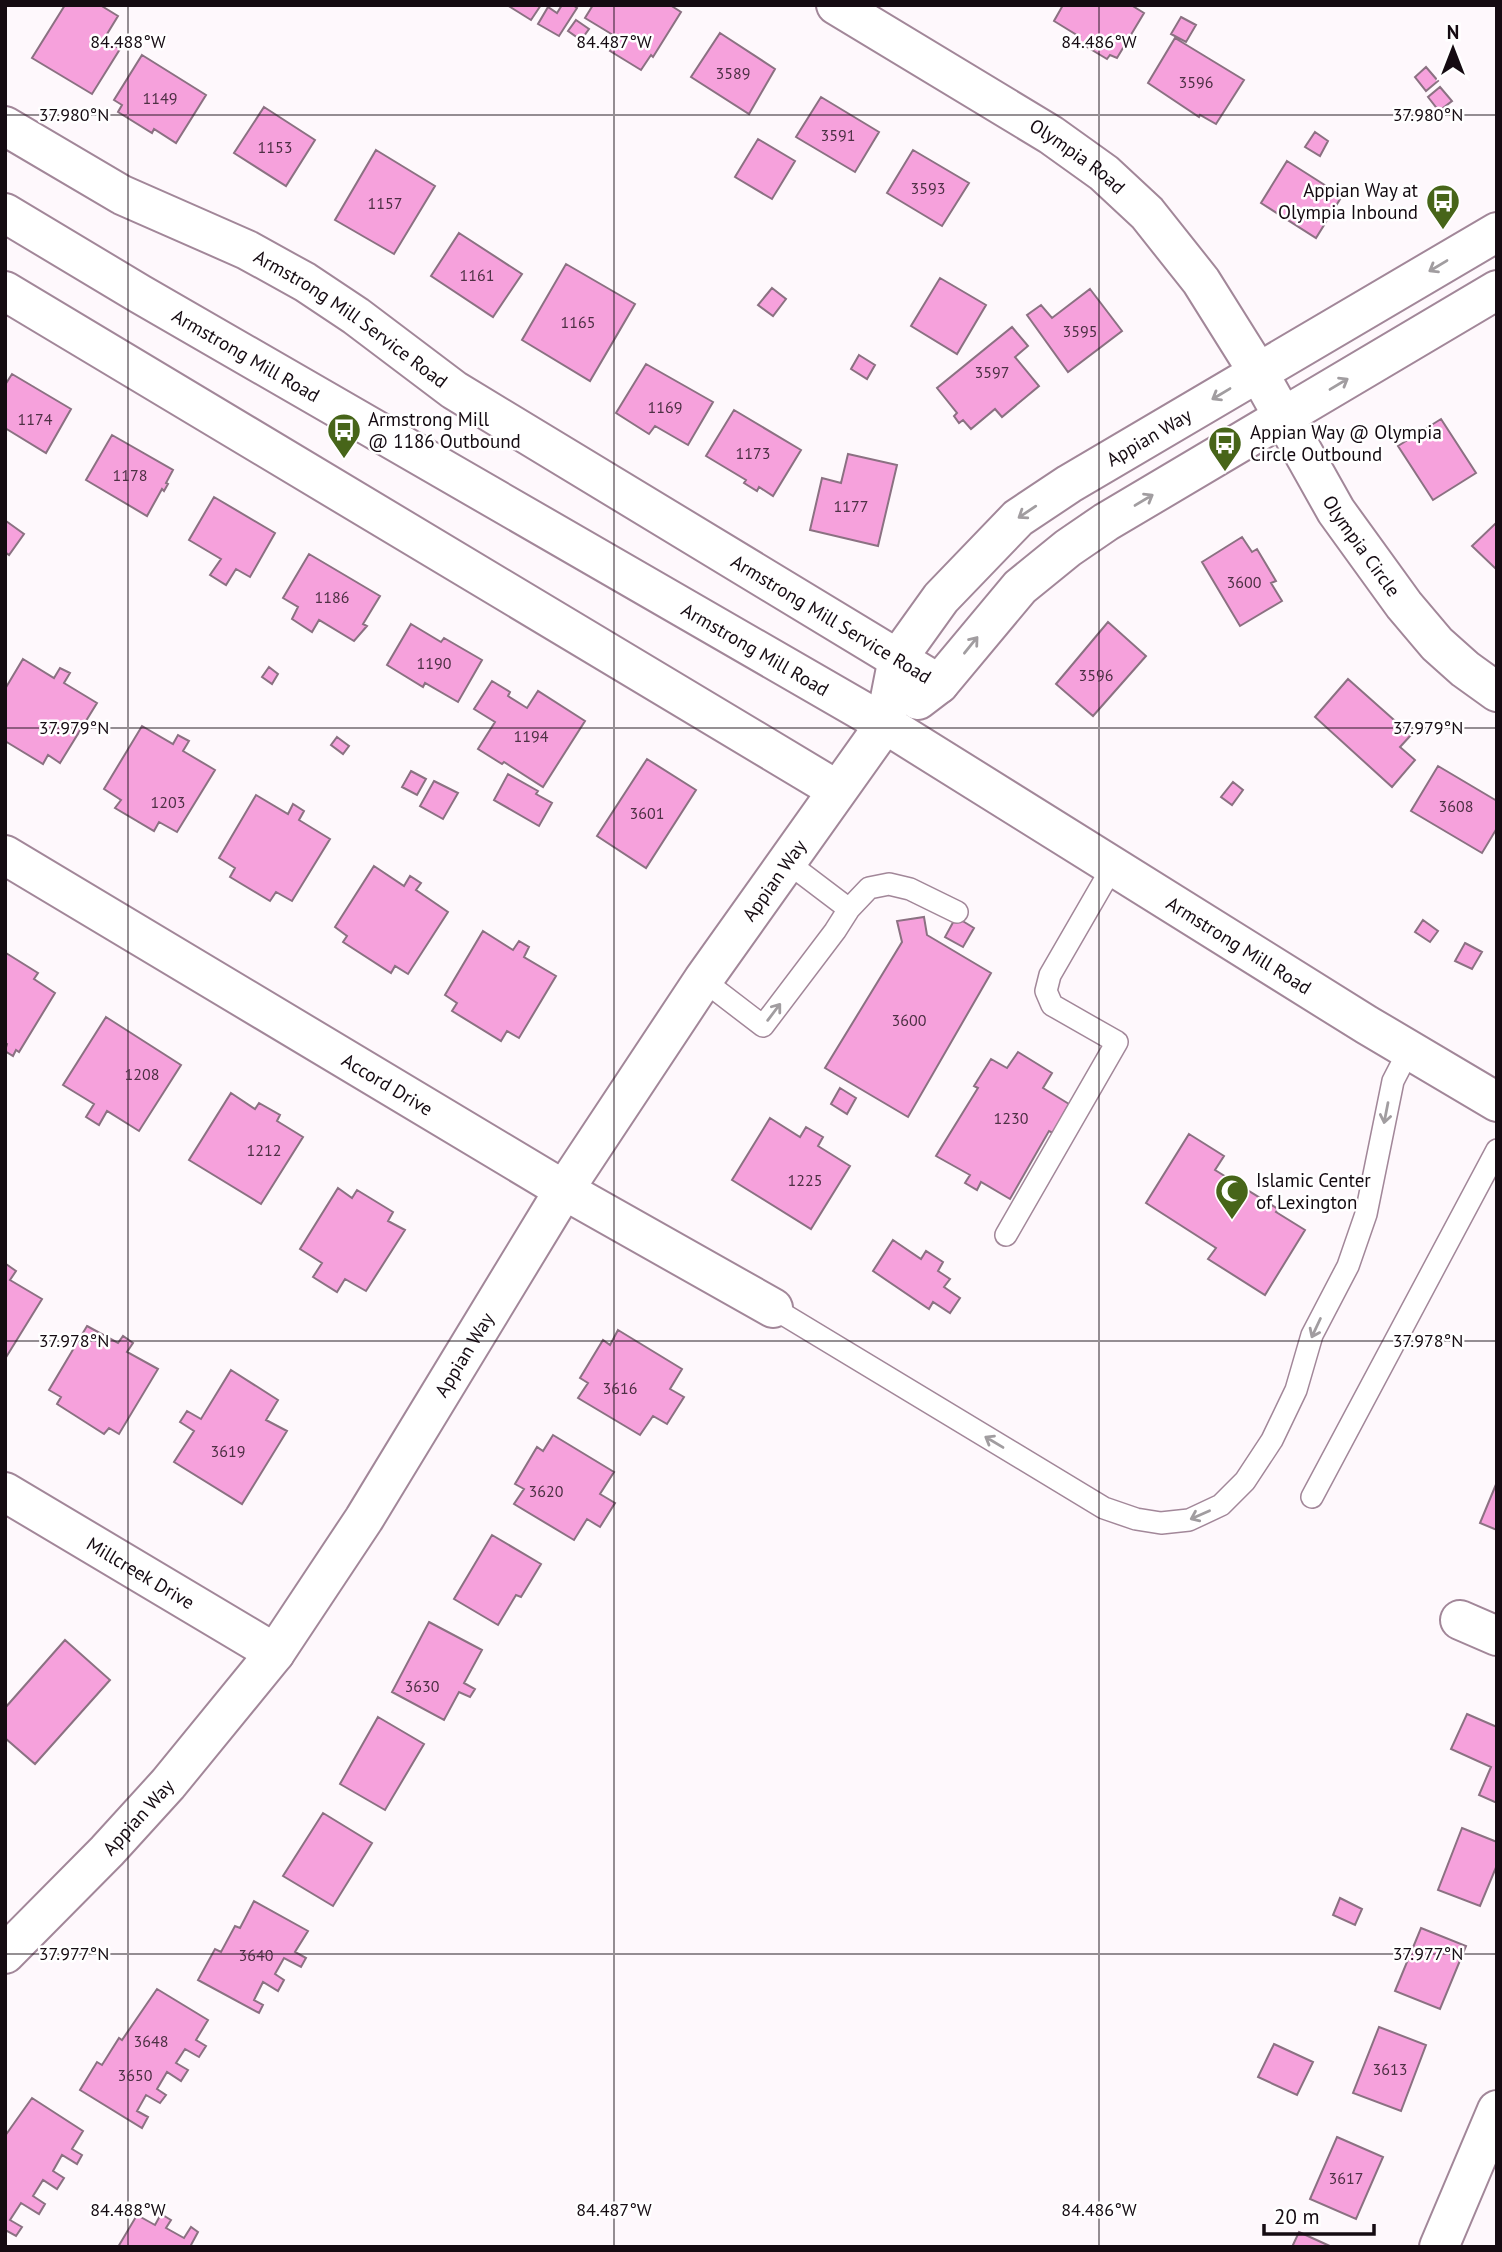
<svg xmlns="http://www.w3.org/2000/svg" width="1502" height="2252" font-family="'PT Sans',sans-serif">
<rect width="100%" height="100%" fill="#fef8fc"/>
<path fill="#f6a1dc" stroke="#8b7182" stroke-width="2" d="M65,5H100L118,16L104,39L120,49L92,94L32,58Z
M507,5H541L531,20Z
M562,5H573L577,8L559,36L538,24L548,7L557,13Z
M593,5H670L681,12L653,57L651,55L641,70L610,51L618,38L585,18Z
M1063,5H1131L1144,13L1117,58L1110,55L1107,59L1077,41L1080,37L1054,21Z
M1181,17L1196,25L1186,42L1171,34Z
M576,20L589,29L581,40L568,31Z
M720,33L775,69L749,114L691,77Z
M1175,38L1244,80L1216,124L1200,115L1199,117L1148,83Z
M142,55L206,95L176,143L154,129L152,133L118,112L122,105L114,100Z
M1426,67L1438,81L1426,91L1415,77Z
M1440,87L1452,101L1439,111L1428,97Z
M821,97L879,132L855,172L796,137Z
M264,107L315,140L286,186L234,153Z
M1315,132L1328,141L1320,156L1305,147Z
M758,139L795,161L772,199L735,177Z
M376,150L435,186L394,254L335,220Z
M913,150L969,183L942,226L887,193Z
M1287,161L1342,196L1316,238L1261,203Z
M459,233L522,274L493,317L431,276Z
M566,264L635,304L590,381L522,340Z
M940,278L986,305L957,354L911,326Z
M772,288L786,299L773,316L758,305Z
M1090,289L1122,331L1068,372L1027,315L1041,305L1052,318Z
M1012,327L1028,346L1015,357L1039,386L1002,417L995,409L971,429L963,420L959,423L954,416L957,413L937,388Z
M859,355L875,365L867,379L851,369Z
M646,364L713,402L688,445L655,426L649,434L616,413Z
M12,374L71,409L46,453L5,428V385Z
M734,410L801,450L773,496L759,487L757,491L744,483L746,480L706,456Z
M1441,419L1476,473L1433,500L1398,446Z
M112,435L173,470L166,483L168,484L164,491L162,489L147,516L86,480Z
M848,454L897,465L878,546L810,530L822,478L841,483Z
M214,497L275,533L250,577L236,569L226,585L210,575L221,559L189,540Z
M6,521L24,534L9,555L5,552Z
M1497,522V570L1472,546Z
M1242,537L1252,552L1257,549L1276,581L1271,583L1282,601L1240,626L1202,562Z
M309,554L380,596L363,624L367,626L354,641L319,620L312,632L292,619L298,607L283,598Z
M1108,622L1146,656L1093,716L1056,684Z
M411,624L441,642L444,638L482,660L458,702L425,683L423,687L387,665Z
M23,659L54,678L60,668L70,673L64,683L97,703L60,763L48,755L43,764L5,741V689Z
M269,667L278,674L272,684L262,677Z
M1348,679L1411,735L1400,747L1415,760L1392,787L1315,717Z
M492,681L510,692L508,696L527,708L538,691L585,721L543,787L504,762L502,764L478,749L495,722L474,709Z
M142,726L173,744L178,735L189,741L183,751L215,770L177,832L159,822L154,831L115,808L121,800L104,789Z
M337,737L349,746L343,754L331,745Z
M647,759L696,790L646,868L597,836Z
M1438,766L1497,801V828L1482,853L1411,811Z
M411,771L426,779L417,795L402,787Z
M508,774L538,791L536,794L552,803L539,826L494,800Z
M434,781L458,793L443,819L420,806Z
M1233,782L1243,790L1232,805L1221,797Z
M256,795L288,814L293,804L304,811L299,820L330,839L292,901L276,892L270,901L230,877L235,868L219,858Z
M374,866L404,886L410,876L421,883L416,890L448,912L408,974L395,966L391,973L343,942L347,936L335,927Z
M924,917L927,935L991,973L908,1117L825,1068L902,942L897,921Z
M956,917L974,928L963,947L945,937Z
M1423,920L1438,931L1430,942L1415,932Z
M483,931L513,950L519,941L529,947L524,957L556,976L519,1038L507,1031L501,1041L452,1011L457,1003L445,995Z
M1465,943L1482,952L1472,969L1455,961Z
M6,953L38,973L34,979L55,993L19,1052L16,1050L13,1056L5,1051L7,1044L5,1043Z
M106,1017L181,1065L139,1131L107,1111L99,1125L86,1117L94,1104L63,1085Z
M1018,1052L1052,1073L1043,1088L1069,1104L1053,1133L1049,1131L1010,1199L981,1182L977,1190L965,1183L970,1175L936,1156L978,1088L974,1086L991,1059L1007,1068Z
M840,1088L856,1098L847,1114L831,1104Z
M231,1093L255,1109L259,1103L280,1115L277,1121L303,1137L261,1204L189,1160Z
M770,1118L800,1137L806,1127L823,1137L818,1146L850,1166L811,1229L732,1180Z
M1189,1134L1224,1156L1215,1170L1278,1209L1276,1212L1305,1230L1265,1295L1208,1259L1216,1248L1146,1203Z
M338,1188L352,1198L357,1190L393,1212L388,1221L405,1230L366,1291L345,1279L337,1292L313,1277L322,1263L300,1249Z
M893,1240L921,1259L926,1251L943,1262L938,1271L950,1279L944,1287L960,1298L950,1313L933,1302L929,1309L873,1271Z
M6,1264L16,1271L10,1280L42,1299L5,1359Z
M87,1326L118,1343L123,1336L133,1343L127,1352L158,1369L119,1434L109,1428L104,1434L57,1404L61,1397L49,1390Z
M618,1330L682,1369L670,1389L684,1397L667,1424L653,1416L640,1435L578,1398L588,1383L580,1378L603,1340L610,1345Z
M231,1370L278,1400L266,1420L287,1431L242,1504L174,1462L194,1431L180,1422L187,1411L201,1419Z
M553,1435L614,1472L600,1494L615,1503L600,1527L587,1519L574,1540L514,1504L524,1489L515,1484L537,1447L543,1451Z
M1497,1482V1530L1480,1523Z
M492,1535L541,1564L521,1597L516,1595L498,1625L454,1599Z
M429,1622L482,1650L464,1683L475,1689L470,1697L459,1692L444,1720L392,1692Z
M65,1640L110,1680L35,1764L5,1738V1708Z
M1467,1714L1497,1727V1803L1479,1795L1491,1767L1451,1749Z
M378,1717L424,1744L385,1810L340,1784Z
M323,1813L372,1843L333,1906L283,1876Z
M1462,1828L1497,1842V1865L1480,1906L1438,1890Z
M1340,1898L1362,1909L1355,1925L1333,1915Z
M254,1901L308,1931L295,1952L306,1958L301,1967L284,1958L275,1974L284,1980L278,1991L263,1982L254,2000L263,2005L259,2013L198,1980L215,1949L221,1952L235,1926L240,1928Z
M1421,1928L1466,1946L1440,2009L1395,1991Z
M157,1989L208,2020L196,2040L206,2046L199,2057L185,2049L176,2063L188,2070L181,2081L167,2072L157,2089L166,2095L160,2103L146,2095L137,2111L148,2117L142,2128L80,2090L97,2062L102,2065L119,2038L122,2040Z
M1379,2027L1426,2045L1401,2111L1353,2093Z
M1274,2044L1313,2062L1297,2095L1258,2077Z
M32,2098L83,2131L72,2149L82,2155L77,2164L62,2155L53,2171L64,2178L57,2189L43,2180L33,2196L45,2204L39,2214L21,2203L10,2220L22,2227L16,2236L5,2230V2136Z
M1337,2137L1383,2157L1356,2219L1310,2199Z
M161,2214L171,2220L166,2228L184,2238L191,2227L198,2232L191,2245L193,2247H118L137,2215L155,2225Z
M1299,2232L1332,2247H1292Z"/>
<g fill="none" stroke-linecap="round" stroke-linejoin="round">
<g stroke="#a28799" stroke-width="24">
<path id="service" d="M787,862L849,909
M703,980L763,1026L835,931L849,909L869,888L889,884L910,889L957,912
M1006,1235L1117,1042L1052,1005L1046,991L1050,975L1113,866
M773,1308L1104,1508L1136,1519L1161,1523L1189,1520L1221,1505L1245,1481L1272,1440L1296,1390L1312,1335L1348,1266L1366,1214L1393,1081L1409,1050
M1312,1497L1497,1150"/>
</g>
<g stroke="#a28799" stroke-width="42">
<g id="minor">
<path id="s1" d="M836,5L1051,135L1104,173L1147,213L1201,281L1258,372L1336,511L1404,605L1437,644L1465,669L1497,692"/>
<path id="s2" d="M5,126L122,195L247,250L305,282L356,316L454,390L939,684"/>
<path d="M5,291L837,790"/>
<path d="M918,700L939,684L1020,587L1068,548L1106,522L1497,290"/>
<path id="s3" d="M885,724L898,658L941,598L1018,518L1069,484L1497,232"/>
<path id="s4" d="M5,855L564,1190L773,1308"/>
<path id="s5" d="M5,1492L275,1653"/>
<path d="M1460,1620L1497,1636"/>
<path d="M1439,2247L1497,2110"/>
</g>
</g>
<g stroke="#a28799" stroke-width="42">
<g id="tertiary">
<path id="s6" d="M5,1954L107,1851L168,1784L275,1653L364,1519L564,1190L703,980L885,724"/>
</g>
</g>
<g stroke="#a28799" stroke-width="42">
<g id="secondary">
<path id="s7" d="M5,213L140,294L885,724L1367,1025L1497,1102"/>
</g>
</g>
<use href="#service" stroke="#fff" stroke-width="21"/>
<use href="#minor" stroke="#fff" stroke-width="38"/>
<use href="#tertiary" stroke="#fff" stroke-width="38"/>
<use href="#secondary" stroke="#fff" stroke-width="38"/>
</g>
<defs><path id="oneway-shaft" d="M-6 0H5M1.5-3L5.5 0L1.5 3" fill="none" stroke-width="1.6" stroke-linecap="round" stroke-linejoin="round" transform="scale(1.75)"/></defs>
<g stroke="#a19da0">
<use href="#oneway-shaft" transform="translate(1438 266) rotate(149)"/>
<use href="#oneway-shaft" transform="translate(1339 384) rotate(-31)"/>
<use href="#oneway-shaft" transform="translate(1221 394) rotate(149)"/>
<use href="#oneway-shaft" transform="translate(1144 500) rotate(-31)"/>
<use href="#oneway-shaft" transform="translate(1027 512) rotate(146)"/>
<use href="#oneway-shaft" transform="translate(971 645) rotate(-51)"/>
<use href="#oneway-shaft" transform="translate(774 1012) rotate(-53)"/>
<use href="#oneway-shaft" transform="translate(1386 1113) rotate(101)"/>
<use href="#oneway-shaft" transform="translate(1316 1328) rotate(115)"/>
<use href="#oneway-shaft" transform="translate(994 1442) rotate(-149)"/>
<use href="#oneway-shaft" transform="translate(1200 1515) rotate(156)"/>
</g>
<path fill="none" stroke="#150b12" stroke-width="2" stroke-opacity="0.45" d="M128,5V2247M614,5V2247M1099,5V2247M5,115H1497M5,728H1497M5,1341H1497M5,1954H1497"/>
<defs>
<g id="bus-pin" transform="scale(1.75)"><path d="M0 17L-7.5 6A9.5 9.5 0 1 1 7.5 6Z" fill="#476519" stroke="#fff"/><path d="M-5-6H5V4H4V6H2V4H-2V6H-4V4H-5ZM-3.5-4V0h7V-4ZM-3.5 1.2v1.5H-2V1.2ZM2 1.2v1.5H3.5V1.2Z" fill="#fff"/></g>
<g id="mosque-pin" transform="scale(1.75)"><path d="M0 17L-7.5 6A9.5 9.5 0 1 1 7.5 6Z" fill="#476519" stroke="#fff"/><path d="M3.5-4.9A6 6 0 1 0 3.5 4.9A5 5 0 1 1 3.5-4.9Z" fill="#fff"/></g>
</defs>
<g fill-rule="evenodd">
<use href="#bus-pin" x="1443" y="201"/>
<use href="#bus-pin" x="344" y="430"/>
<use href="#bus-pin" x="1225" y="443"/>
<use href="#mosque-pin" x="1232" y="1191"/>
</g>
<g text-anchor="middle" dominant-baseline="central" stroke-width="5" stroke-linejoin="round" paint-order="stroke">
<g font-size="16" fill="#4d3044">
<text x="733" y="73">3589</text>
<text x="1196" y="82">3596</text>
<text x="160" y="98">1149</text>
<text x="838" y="135">3591</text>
<text x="275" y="147">1153</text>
<text x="928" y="188">3593</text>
<text x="385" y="203">1157</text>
<text x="477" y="275">1161</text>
<text x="578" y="322">1165</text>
<text x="1080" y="331">3595</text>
<text x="992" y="372">3597</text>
<text x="665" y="407">1169</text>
<text x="35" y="419">1174</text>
<text x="753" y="453">1173</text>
<text x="130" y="475">1178</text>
<text x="851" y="506">1177</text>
<text x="1244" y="582">3600</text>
<text x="332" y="597">1186</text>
<text x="434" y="663">1190</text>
<text x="1096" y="675">3596</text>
<text x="531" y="736">1194</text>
<text x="168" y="802">1203</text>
<text x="1456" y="806">3608</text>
<text x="647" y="813">3601</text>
<text x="909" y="1020">3600</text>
<text x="142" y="1074">1208</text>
<text x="1011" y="1118">1230</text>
<text x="264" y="1150">1212</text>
<text x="805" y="1180">1225</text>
<text x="620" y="1388">3616</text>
<text x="228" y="1451">3619</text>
<text x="546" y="1491">3620</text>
<text x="422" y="1686">3630</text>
<text x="256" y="1955">3640</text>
<text x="151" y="2041">3648</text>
<text x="1390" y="2069">3613</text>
<text x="135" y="2075">3650</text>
<text x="1346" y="2178">3617</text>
</g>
<g font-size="19" fill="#150b12" stroke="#fff">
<text stroke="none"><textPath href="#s1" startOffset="285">Olympia Road</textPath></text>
<text stroke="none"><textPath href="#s2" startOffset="397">Armstrong Mill Service Road</textPath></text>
<text stroke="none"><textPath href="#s7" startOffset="280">Armstrong Mill Road</textPath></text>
<text stroke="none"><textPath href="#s3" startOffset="406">Appian Way</textPath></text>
<text stroke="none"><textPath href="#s1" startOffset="772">Olympia Circle</textPath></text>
<text stroke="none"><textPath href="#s2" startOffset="964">Armstrong Mill Service Road</textPath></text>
<text stroke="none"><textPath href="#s7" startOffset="868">Armstrong Mill Road</textPath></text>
<text stroke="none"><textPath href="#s6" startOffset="1325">Appian Way</textPath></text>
<text stroke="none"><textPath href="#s7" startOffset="1435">Armstrong Mill Road</textPath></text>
<text stroke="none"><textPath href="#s4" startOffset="446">Accord Drive</textPath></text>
<text stroke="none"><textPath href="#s6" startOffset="758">Appian Way</textPath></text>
<text stroke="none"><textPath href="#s5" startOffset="158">Millcreek Drive</textPath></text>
<text stroke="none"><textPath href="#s6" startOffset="191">Appian Way</textPath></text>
</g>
<g font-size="19" fill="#150b12" stroke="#fff" text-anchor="start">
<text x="1418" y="190" text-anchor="end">Appian Way at<tspan x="1418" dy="22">Olympia Inbound</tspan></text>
<text x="368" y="419">Armstrong Mill<tspan x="368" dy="22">@ 1186 Outbound</tspan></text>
<text x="1250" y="432">Appian Way @ Olympia<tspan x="1250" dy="22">Circle Outbound</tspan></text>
<text x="1256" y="1180">Islamic Center<tspan x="1256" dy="22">of Lexington</tspan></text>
</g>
</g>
<g font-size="18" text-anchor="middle" fill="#150b12" stroke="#fff" stroke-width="5" stroke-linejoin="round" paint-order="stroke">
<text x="128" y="48">84.488°W</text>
<text x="614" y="48">84.487°W</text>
<text x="1099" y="48">84.486°W</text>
<text x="74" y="121">37.980°N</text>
<text x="1428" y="121">37.980°N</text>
<text x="74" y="734">37.979°N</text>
<text x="1428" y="734">37.979°N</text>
<text x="74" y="1347">37.978°N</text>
<text x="1428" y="1347">37.978°N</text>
<text x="74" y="1960">37.977°N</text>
<text x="1428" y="1960">37.977°N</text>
<text x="128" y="2216">84.488°W</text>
<text x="614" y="2216">84.487°W</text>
<text x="1099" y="2216">84.486°W</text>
</g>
<rect width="1502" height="2252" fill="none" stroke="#150b12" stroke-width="14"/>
<g transform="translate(1453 49)" stroke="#ffffff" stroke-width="5" paint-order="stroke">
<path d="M0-5L12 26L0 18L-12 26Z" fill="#150b12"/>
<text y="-10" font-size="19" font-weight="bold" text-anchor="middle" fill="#150b12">N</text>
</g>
<path d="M1264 2224v10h110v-10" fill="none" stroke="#150b12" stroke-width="3.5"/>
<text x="1274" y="2224" font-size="21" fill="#150b12" stroke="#ffffff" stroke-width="5" paint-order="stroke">20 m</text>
</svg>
